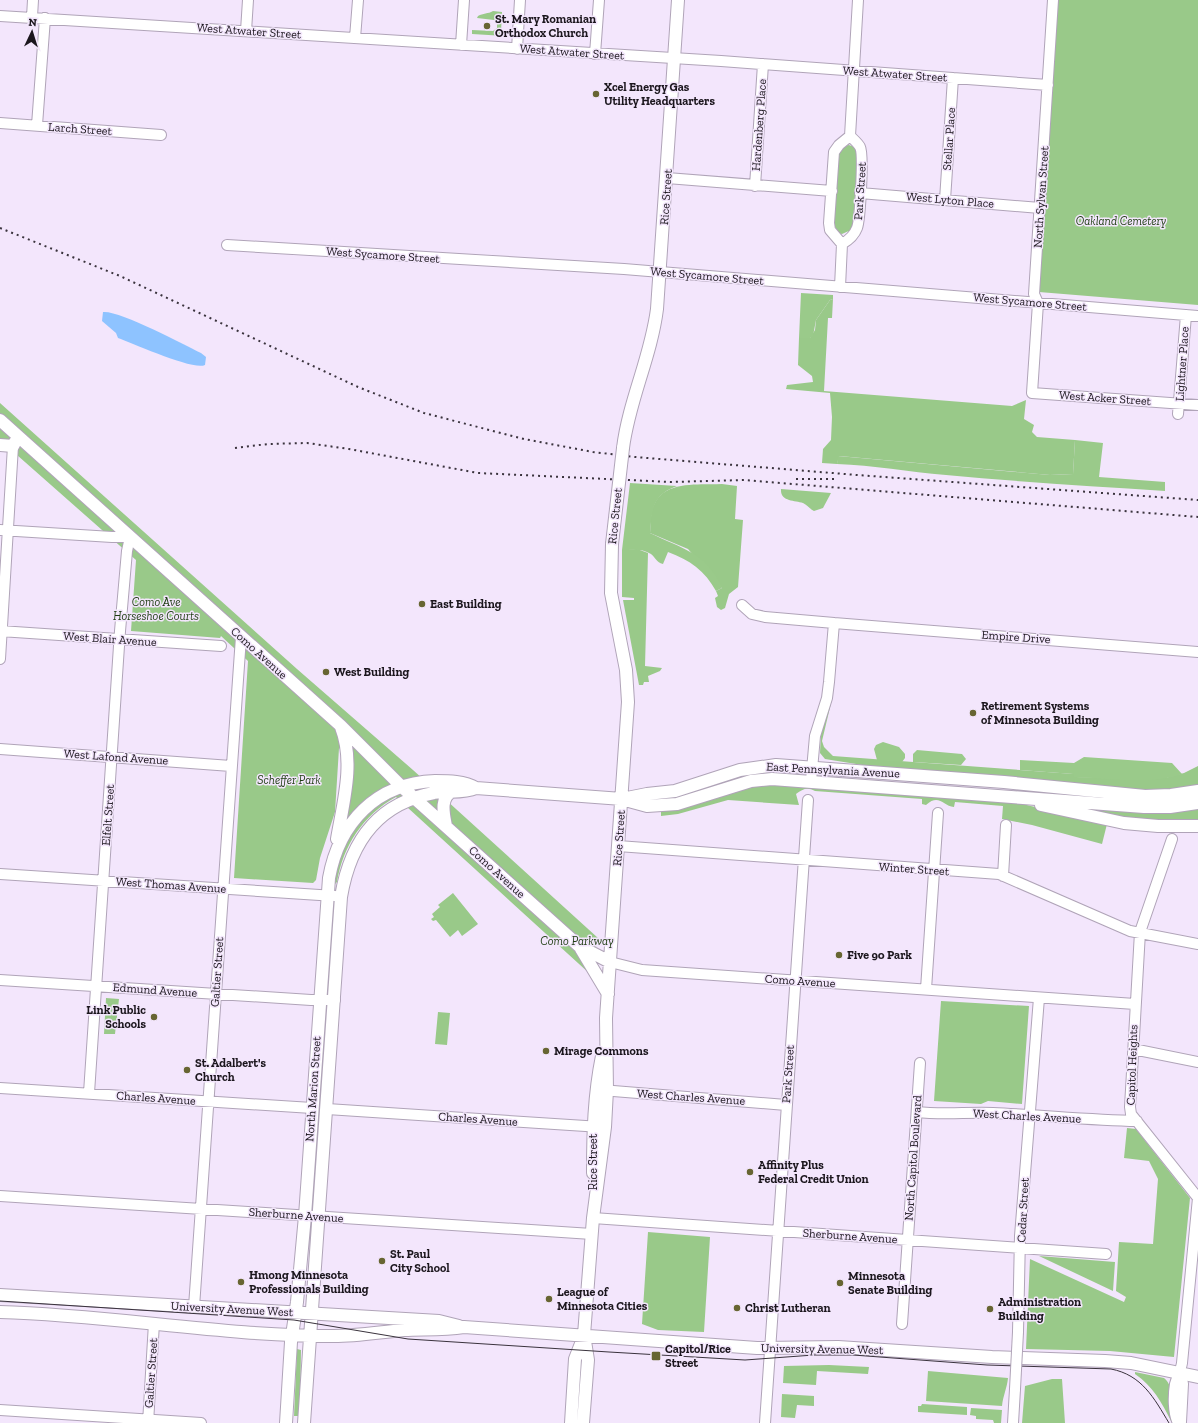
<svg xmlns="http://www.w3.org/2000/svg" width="1198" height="1423" font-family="'Zilla Slab',serif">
<rect width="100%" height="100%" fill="#f3e6fc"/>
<path fill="#99c989" d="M1058,0H1198V305L1039,292Z
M493,11L502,12L501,32L506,35L505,36L472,34V30L493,31L497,28V23L494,20L477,18L478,16C483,13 488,14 493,11Z
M849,145L854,147L858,154L853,223L851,230L842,234L838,233L834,225L838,154L844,146Z
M833,299L832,318H828L824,391L1012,406L1026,400L1024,419L1034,425L1032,432L1037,437L1075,440L1073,474L1050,475L839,456L837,464L822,463L823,449L831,440L832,417L830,393L786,389L787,385L813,382L812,376L798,365L799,338H810L815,330L816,320L830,300Z
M0,403L297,669L413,770L598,938L590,974L396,797C363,815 343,846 337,882L334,885L346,822L351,758L339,748L335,812L320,858L316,880L313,883L234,878L248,661L221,636L220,638L131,631L136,560L0,440Z
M722,484L737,486L735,519L743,520L738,587L729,594L725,608L721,610L717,607L715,598L718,596L716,591L722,588L688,549L650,533C651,524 650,513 654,505C664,480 700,485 722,484Z
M637,549L648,553L645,666L662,668L660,671L648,676L649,682H644L643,685H639L623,600H634V598L622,597V550Z
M832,699L822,741L824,747L833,756L1074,774V777L1165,778L1184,773L1198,766V786L1153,792L881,768L825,759L820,753L821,733Z
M761,784L1010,801L1107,824L1102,844L1032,825L1002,819L1003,806L955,802L954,807C943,806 939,793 926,805L922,804V799L815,791C807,787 803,789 796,794L799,805L728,800L678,814L661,816V811Z
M1071,806L1198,807V821L1128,819Z
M453,893L478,924L462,936L458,930L450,937L436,920L433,921L431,919L434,917L432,914L440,907L438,905Z
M106,998L119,999L115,1034H104Z
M941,1001L1029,1006L1022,1104L988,1101L981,1104L934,1101Z
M438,1012L450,1013L447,1045L435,1044Z
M1127,1128L1136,1129L1190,1198L1174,1357L1110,1351L1026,1349L1030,1259L1124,1302L1126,1297L1116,1291L1119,1242L1153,1244L1158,1179L1149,1161L1124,1158Z
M648,1232L710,1237L704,1332L658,1330L642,1324Z
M1039,1256L1115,1262L1113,1291Z
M297,1349L301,1350L300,1416H294Z
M829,1365L869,1367L868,1374L817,1371L816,1385L783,1383L784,1366Z
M928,1371L1008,1378C1007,1388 1003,1396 1002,1406L926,1401Z
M1135,1372L1164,1378C1175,1386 1172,1409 1173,1421H1171C1162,1403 1153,1386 1135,1374Z
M1052,1379H1062L1065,1423H1022L1025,1386Z
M782,1394L814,1396V1406L797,1405L795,1418L781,1417Z
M922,1404L967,1407V1415L918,1412V1406H921Z
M971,1408L1002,1410L1001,1423H994L993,1420L976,1419V1416L970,1415Z"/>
<path fill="#9aca8a" d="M801,293L833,295V299L830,300L816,320L813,336L810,338H799Z
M1075,440L1103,443L1099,477L1165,482V491C1092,486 1019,482 946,475C909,472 873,465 837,464L838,456L1050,475L1073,474Z
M630,483L677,486C652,495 652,510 650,533C682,549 706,552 722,588L716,591C705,571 690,560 668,552L663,564C656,562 656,558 651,554C642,548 632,550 622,550Z
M781,489L831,493L823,508L814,511C810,509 807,505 803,503C795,500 780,502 781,489Z
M883,742L899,747L905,754V758L902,762L877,760L874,749L876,745Z
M917,750L962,754L966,759L961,765L913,762V754Z
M1084,757L1172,763L1182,774C1147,786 1109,778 1074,777L1073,774L1020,770V760L1074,763Z"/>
<path fill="#8ec3ff" d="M103,312C119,310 183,344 201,353L206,357L205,365C194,371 132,343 118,338L116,333L102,321Z"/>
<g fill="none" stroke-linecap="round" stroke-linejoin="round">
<g stroke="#b0a4b8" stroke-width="12">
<path id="minor" d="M1053,0L1034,294L1038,303L1032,393L1198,405
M0,16L721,61L1048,85
M32,17L33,0
M246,31L248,0
M355,38L358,0
M461,45L464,0
M517,49L520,0
M595,54L599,0
M0,123L161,135
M37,125L45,18
M850,136L858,0
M667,178L832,191
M755,186L763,64
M860,193L1040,208
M945,200L953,78
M842,244C849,240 854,236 857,228C860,220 864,154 860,147C858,143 853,139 850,136
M227,245L624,269L1198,316
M840,287L842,244L830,230L829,223L834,152L839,145L850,136
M1178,414L1186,315
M0,530L112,537H130L127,551L120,631L89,1093
M742,605L752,614L765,617L834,623
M0,631L221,646
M0,659L13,446
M0,749L231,766
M811,781L815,736L827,698L829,682L834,623L1198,652
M1172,839L1140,932L1130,1107L1131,1114L1198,1198
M618,846L999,874L1130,931L1198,944
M0,874L335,896
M1003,876L1006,825
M610,962L642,970L1135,1004
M0,980L311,1000H335
M926,989L938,813
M1133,1049L1198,1062
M0,1088L312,1108
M601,1090L786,1105
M327,1109L601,1127
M917,1112C942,1115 968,1112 993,1113C1041,1115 1089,1120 1137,1121
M0,1196L592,1234
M593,1218L1106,1254
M194,1307L241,637
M902,1324L920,1063
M1018,1332L1020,1236L1039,998
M1181,1373L1183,1384L1181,1422
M0,1410L201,1423
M148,1423L154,1323
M765,1423L808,800
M1013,1423L1015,1389
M1178,1423C1173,1413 1173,1396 1175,1384C1177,1377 1181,1370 1182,1363L1198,1198"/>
</g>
<g stroke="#b0a4b8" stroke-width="14">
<path id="major" d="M0,420L341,726L402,787L579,946L610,962
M0,445L13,446L18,437
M623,448C629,400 651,357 657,309L678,0
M625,800L647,806L677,804L751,781L772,779L1144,807H1170L1198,803
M1041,805L1124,823L1158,826H1198
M446,826C444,815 439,797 453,791
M337,839C343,803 355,763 341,727
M581,949L608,994
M593,1173C593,1134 594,1095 602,1056
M0,1295L439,1321L459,1326
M0,1312C112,1315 223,1336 334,1336C358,1336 380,1332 404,1330C424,1329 443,1330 464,1327L757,1348L838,1347L992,1357L1105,1361L1131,1363L1198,1377
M286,1423L291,1342L297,1302L305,1216L329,878C339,823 376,783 435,781C449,781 464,781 476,788
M304,1423L341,897C350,843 377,803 434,793C448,790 462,794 476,788L622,799L647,794L675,791L740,770L776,765L1004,782L1145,796L1171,795L1198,791
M571,1423L575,1359L584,1336
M583,1423L588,1360L584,1335L593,1218L605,1127L607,1090L606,1018L628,702L626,670L611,593L612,544"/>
</g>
<use href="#minor" stroke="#fff" stroke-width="10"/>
<use href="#major" stroke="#fff" stroke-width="12"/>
<path stroke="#3a333d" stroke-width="1" d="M0,1301L294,1320L408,1339L609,1352L745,1360L814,1355H853L987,1365L1111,1369C1142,1375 1154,1398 1169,1423"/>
<path stroke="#3a333d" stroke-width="2" stroke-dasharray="2 4" stroke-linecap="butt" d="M0,228L120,276L358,387L424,413L524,439L593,452L635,457L857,475L1198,500
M235,448L268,444L307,443L349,449L478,473L671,482L744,480L1198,517
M796,479H838"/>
<g stroke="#b0a4b8" stroke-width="12" stroke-linecap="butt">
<path id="minor-bridge" d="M1015,1389L1018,1332"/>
</g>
<g stroke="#b0a4b8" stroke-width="14" stroke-linecap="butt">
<path id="major-bridge" d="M612,544L623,448"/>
</g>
<use href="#minor-bridge" stroke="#fff" stroke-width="10"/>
<use href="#major-bridge" stroke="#fff" stroke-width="12"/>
</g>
<g fill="#676532" stroke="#f3e6fc" stroke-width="1.5">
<circle cx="487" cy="26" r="4"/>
<circle cx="596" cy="94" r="4"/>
<circle cx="422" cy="604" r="4"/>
<circle cx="326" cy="672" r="4"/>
<circle cx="973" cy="713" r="4"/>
<circle cx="839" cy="955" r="4"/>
<circle cx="154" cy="1017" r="4"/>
<circle cx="546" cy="1051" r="4"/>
<circle cx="187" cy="1070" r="4"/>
<circle cx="750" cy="1172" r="4"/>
<circle cx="382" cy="1261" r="4"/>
<circle cx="241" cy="1282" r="4"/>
<circle cx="840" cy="1283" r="4"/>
<circle cx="549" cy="1299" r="4"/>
<circle cx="737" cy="1308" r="4"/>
<circle cx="990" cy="1309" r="4"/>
<rect x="651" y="1351" width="10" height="10" rx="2"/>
</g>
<g text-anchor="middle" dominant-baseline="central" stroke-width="3" stroke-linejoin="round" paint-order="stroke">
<g font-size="12" font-weight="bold" fill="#1b161d" stroke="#f3e6fc" text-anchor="start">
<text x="495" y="19">St. Mary Romanian<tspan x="495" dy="14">Orthodox Church</tspan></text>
<text x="604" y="87">Xcel Energy Gas<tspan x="604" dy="14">Utility Headquarters</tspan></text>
<text x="430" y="604">East Building</text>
<text x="334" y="672">West Building</text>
<text x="981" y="706">Retirement Systems<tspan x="981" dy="14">of Minnesota Building</tspan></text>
<text x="847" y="955">Five 90 Park</text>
<text x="146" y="1010" text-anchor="end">Link Public<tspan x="146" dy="14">Schools</tspan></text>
<text x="554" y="1051">Mirage Commons</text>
<text x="195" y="1063">St. Adalbert's<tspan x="195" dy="14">Church</tspan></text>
<text x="758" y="1165">Affinity Plus<tspan x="758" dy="14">Federal Credit Union</tspan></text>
<text x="390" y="1254">St. Paul<tspan x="390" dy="14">City School</tspan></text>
<text x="249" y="1275">Hmong Minnesota<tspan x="249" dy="14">Professionals Building</tspan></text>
<text x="848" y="1276">Minnesota<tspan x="848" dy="14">Senate Building</tspan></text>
<text x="557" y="1292">League of<tspan x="557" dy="14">Minnesota Cities</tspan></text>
<text x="998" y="1302">Administration<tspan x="998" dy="14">Building</tspan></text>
<text x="745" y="1308">Christ Lutheran</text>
<text x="665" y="1349">Capitol/Rice<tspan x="665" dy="14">Street</tspan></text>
</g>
<g font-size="12" fill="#1b161d" stroke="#f3e6fc">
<text transform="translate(249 31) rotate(4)">West Atwater Street</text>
<text transform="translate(572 52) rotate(4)">West Atwater Street</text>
<text transform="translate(895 74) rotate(4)">West Atwater Street</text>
<text transform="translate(759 125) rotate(-86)">Hardenberg Place</text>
<text transform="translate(80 129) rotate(4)">Larch Street</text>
<text transform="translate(949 139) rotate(-86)">Stellar Place</text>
<text transform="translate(860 191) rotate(-86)">Park Street</text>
<text transform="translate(666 197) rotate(-86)">Rice Street</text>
<text transform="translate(1041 197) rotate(-86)">North Sylvan Street</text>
<text transform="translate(950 200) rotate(5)">West Lyton Place</text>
<text transform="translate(383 255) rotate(4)">West Sycamore Street</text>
<text transform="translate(707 276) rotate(5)">West Sycamore Street</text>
<text transform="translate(1030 302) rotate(5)">West Sycamore Street</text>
<text transform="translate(1182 364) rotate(-86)">Lightner Place</text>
<text transform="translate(1105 398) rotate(4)">West Acker Street</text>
<text transform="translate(615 516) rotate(-84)">Rice Street</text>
<text transform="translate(1016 637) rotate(4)">Empire Drive</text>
<text transform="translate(110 639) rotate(4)">West Blair Avenue</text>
<text transform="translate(259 653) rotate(42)">Como Avenue</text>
<text transform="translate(116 757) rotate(4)">West Lafond Avenue</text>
<text transform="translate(833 770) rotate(3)">East Pennsylvania Avenue</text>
<text transform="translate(108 815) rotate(-86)">Elfelt Street</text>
<text transform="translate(619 838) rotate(-86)">Rice Street</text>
<text transform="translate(914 869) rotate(4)">Winter Street</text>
<text transform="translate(497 872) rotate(42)">Como Avenue</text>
<text transform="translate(171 885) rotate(4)">West Thomas Avenue</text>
<text transform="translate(217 972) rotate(-86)">Galtier Street</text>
<text transform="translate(800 981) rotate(4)">Como Avenue</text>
<text transform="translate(155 990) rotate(4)">Edmund Avenue</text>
<text transform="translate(1132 1065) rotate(-88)">Capitol Heights</text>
<text transform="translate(788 1074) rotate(-86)">Park Street</text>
<text transform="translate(313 1089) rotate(-86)">North Marion Street</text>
<text transform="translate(691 1097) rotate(4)">West Charles Avenue</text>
<text transform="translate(156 1098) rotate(4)">Charles Avenue</text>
<text transform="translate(1027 1116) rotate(3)">West Charles Avenue</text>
<text transform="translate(478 1119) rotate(4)">Charles Avenue</text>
<text transform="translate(913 1158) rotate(-86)">North Capitol Boulevard</text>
<text transform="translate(593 1162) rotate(-90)">Rice Street</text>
<text transform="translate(1023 1210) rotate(-87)">Cedar Street</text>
<text transform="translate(296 1215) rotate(4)">Sherburne Avenue</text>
<text transform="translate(850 1236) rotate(4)">Sherburne Avenue</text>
<text transform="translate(232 1309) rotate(3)">University Avenue West</text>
<text transform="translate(822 1349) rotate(1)">University Avenue West</text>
<text transform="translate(151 1373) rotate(-86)">Galtier Street</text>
</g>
<g font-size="12" font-style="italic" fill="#1d3c10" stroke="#f3e6fc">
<text x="1121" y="221">Oakland Cemetery</text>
<text x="156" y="602">Como Ave<tspan x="156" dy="14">Horseshoe Courts</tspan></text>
<text x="289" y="780">Scheffer Park</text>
<text x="577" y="941">Como Parkway</text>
</g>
</g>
<g transform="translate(32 32) rotate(4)" stroke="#f3e6fc" stroke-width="3" paint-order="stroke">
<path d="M0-3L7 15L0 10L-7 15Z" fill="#1b161d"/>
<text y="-6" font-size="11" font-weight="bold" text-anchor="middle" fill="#1b161d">N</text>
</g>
</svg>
